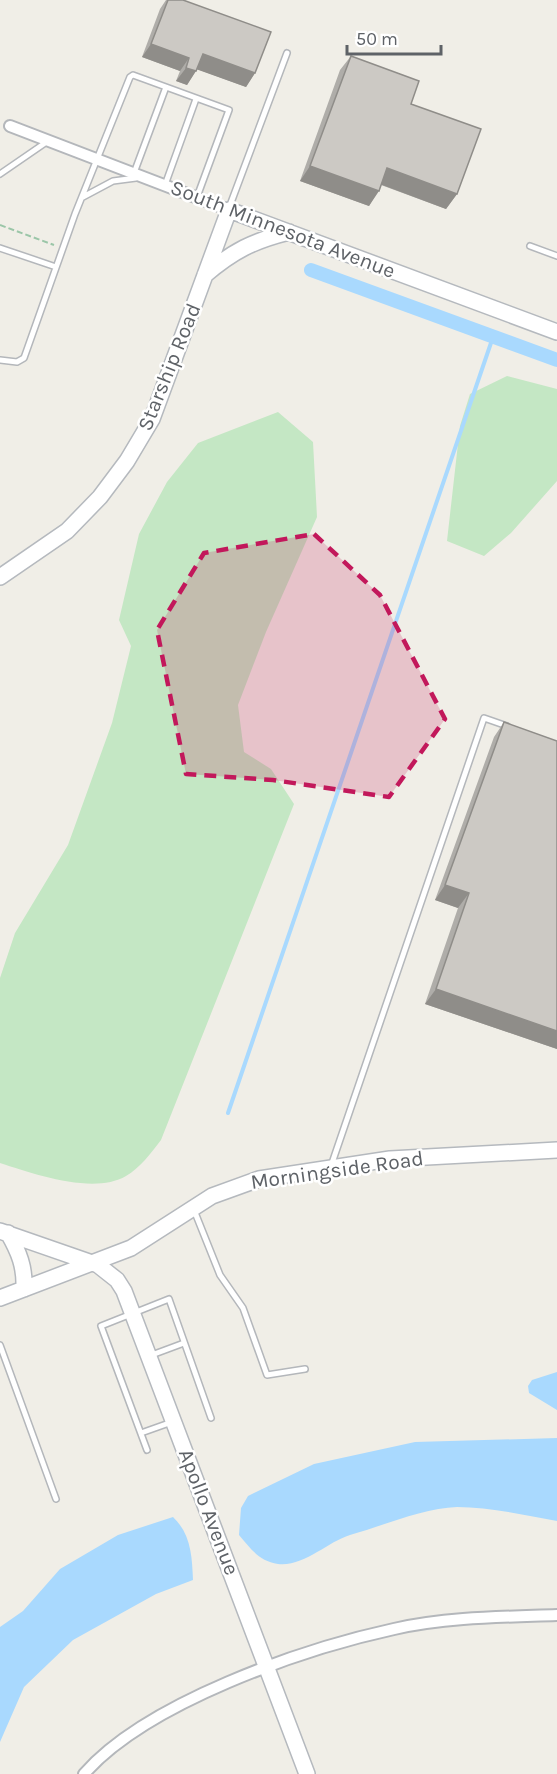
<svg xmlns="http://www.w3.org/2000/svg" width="557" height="1774" font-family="Karla,sans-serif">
<rect width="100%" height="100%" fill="#f0eee7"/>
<path fill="#c4e7c4" d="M507,376L557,389V481L511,533L484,556L447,541L460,426L470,394Z
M278,412L313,442L317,517L266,632L238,705L244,752L271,769L294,804L161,1140C151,1153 140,1168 126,1176C94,1195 34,1174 0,1163V978L15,933L68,845L112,723L131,646L119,620L139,534L167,482L198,443Z"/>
<path fill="#a9d9fe" d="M557,1372V1410L529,1393L528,1386L532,1380Z
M557,1438V1521C525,1515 489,1507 457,1507C424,1508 382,1526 350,1535C327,1542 304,1567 278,1564C259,1561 251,1549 239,1535L241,1508L248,1496L314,1464L415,1442Z
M173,1517C191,1534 192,1556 193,1580L156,1594L73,1640L24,1687L0,1742V1627L23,1611L60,1569L118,1535Z"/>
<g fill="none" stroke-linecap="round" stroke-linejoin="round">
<path stroke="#a9d9fe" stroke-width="4" d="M228,1113L493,337"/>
<path stroke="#a9d9fe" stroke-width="14" d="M311,270L557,360"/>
<g stroke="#b4b7bb" stroke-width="8">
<path id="lane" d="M166,87L229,110L197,197
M0,174L48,141
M165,185L196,99
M83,197L113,181L136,178
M229,208L287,53
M530,246L557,256
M0,248L56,267
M0,360L17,362L24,358L75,214L130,77L133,75L166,87L134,173
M331,1166L484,718L507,726
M194,1210L220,1275L243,1308L267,1375L305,1369
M0,1345L56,1499
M149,1356L184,1343
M141,1433L172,1422
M147,1450L101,1326L169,1299L211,1418"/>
</g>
<g stroke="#b4b7bb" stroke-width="14">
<path id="street" d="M10,126L229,210
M84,1774C146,1703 302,1649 394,1629C447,1617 503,1617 557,1615"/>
</g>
<g stroke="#b5b9be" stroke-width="18">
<path id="secondary" d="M205,275C233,251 253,241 289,232
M0,577L67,531L100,497L127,461L152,419L229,210L557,332
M0,1231L98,1265L117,1280L124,1291L307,1774
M8,1233C19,1252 25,1267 24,1289
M0,1298L131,1248L212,1196L259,1179L390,1159L557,1150"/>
</g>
<path stroke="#9bc6a8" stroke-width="2" stroke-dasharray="6 3" stroke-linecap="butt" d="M0,225L54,245"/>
<use href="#lane" stroke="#fff" stroke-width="5"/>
<use href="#street" stroke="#fff" stroke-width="10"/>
<use href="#secondary" stroke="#fff" stroke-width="15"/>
</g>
<path fill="#afada9" d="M166,0H183L255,73L246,87L197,69L187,85L176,81L180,71L142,57L160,9Z
M351,56L411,104L457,194L446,209L381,185L369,206L300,181L340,70Z
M504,722L557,741V1049L425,1004L458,908L435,900L494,737Z"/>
<path fill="#8f8d89" d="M151,44L189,58L180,71L142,57Z
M203,54L255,73L246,87L193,68Z
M186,68L196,71L187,85L176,81Z
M310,166L379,191L369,206L300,181Z
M387,168L457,194L446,209L377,183Z
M445,885L469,893L458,908L435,900Z
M436,989L557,1031V1049L425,1004Z"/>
<path fill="#ccc9c4" stroke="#8f8d89" stroke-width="1.5" d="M168,0H183L271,32L255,73L203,54L196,71L186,68L189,58L151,44Z
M351,56L419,81L411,104L481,129L457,194L387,168L379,191L310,166Z
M504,722L557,741V1031L436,989L469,893L445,885Z"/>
<path fill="#c2185b" fill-opacity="0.2" stroke="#c2185b" stroke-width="4.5" stroke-dasharray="12 8" stroke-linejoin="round" d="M314,534L380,595L445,719L389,797L273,780L186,774L157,630L204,553Z"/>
<g text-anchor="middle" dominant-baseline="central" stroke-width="5" stroke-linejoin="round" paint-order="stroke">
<g font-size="21" fill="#5e6267" stroke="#fff">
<text transform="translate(283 229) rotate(21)">South Minnesota Avenue</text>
<text transform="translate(169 367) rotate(-68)">Starship Road</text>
<text transform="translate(337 1170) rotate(-8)">Morningside Road</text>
<text transform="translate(209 1512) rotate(69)">Apollo Avenue</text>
</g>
</g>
<path d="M347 45v9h94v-9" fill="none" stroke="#5e6267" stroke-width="3"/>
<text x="356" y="45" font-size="18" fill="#5e6267" stroke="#ffffff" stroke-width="4.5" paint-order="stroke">50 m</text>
</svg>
